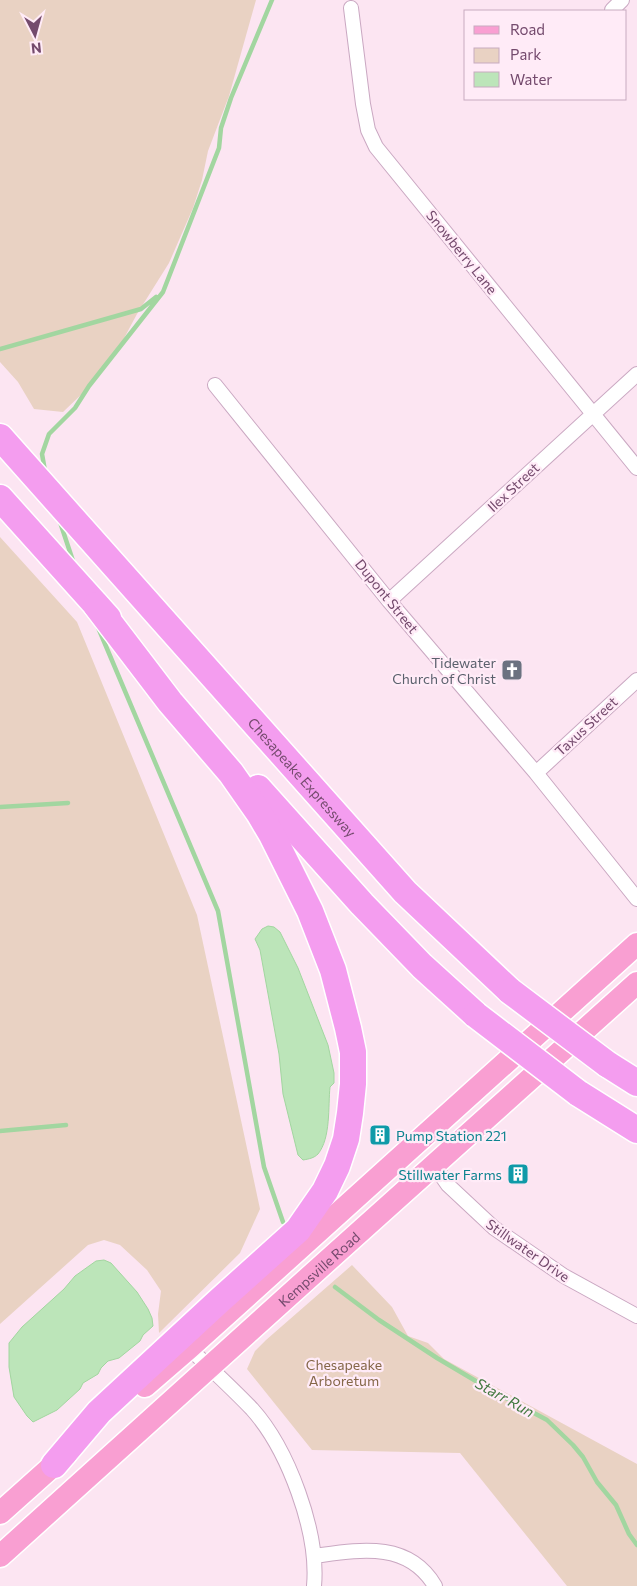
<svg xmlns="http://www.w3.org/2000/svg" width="637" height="1586" font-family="Commissioner,sans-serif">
<rect width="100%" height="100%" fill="#fce5f2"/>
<path fill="#e9d2c3" d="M0,0H256L229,96L208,151L202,180L193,208L169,263L137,314L122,342L106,367L86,390L63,412L34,409L18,382L0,362Z
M0,537L77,622L197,915L260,1209L240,1253L159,1333L158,1314L161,1291L147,1270L120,1245L104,1240L88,1245L0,1324Z
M352,1265L392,1307L408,1336L428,1343L444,1359L637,1464V1586H567L460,1453L312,1450L247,1369L255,1351L266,1340Z"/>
<path fill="#bce5b9" stroke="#a2d6a0" d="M268,926L274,927L280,932L298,968L328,1045L334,1073V1083L330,1087C328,1106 331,1138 318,1154C314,1158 309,1159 303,1160L298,1155L283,1094L279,1054L260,950L255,939L262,929Z
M104,1260L111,1263L137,1292L148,1309L152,1318L153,1326L143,1335L140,1341L119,1358L108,1361L101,1368L98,1374L83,1383L80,1389L57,1410L33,1422L27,1416L14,1397L9,1367V1343L22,1327L64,1289L75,1276L96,1261Z"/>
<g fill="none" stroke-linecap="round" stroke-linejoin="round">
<path stroke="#a2d6a0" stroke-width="4.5" d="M0,349L141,309L156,297
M45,471L42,454L49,434L75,408L89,386L163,292L219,148L221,128L231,98L272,0
M60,522L73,561
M97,625L218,911L264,1167L283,1222
M0,807L68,803
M0,1131L66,1125
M335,1287L379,1320L437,1358L491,1390L547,1420L573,1445L583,1457L597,1482L616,1505L629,1534L637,1545"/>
<g stroke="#caa8c2" stroke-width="16">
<path id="minor" d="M351,8L363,104L368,130L376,147L637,468
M612,10L622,0
M215,385L389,601L536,773L637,899
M389,601L637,374
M536,773L637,680
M434,1165L448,1185L494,1228L564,1276L637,1316
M189,1348C210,1368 232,1388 252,1409C288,1449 319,1532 314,1586
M314,1556C358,1550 408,1540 435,1586"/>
</g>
<g stroke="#fff" stroke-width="25">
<g id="primary">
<path d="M145,1386L189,1348L637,944"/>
<path d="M0,1513L66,1454"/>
<path id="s1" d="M0,1556L306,1280L637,983"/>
</g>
</g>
<g stroke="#fff" stroke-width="29">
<g id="motorway">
<path id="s2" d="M0,437L405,892L510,991"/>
<path d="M0,498L108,618"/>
<path d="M258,788L362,904L422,966L476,1015"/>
<path d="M607,1064L637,1083"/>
<path d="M578,1093L637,1130"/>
<path d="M54,1465L99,1412L219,1301L298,1230L325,1191L337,1166L346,1139L350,1113L353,1084V1052L348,1028L333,970L310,911L272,835L259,813L231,773L170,702L96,605"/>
</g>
</g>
<use href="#minor" stroke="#fff" stroke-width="14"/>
<use href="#primary" stroke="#f99fd2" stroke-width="22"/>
<use href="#motorway" stroke="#f49def" stroke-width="26"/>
<g stroke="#fff" stroke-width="29" stroke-linecap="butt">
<path id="motorway-bridge" d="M510,991L607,1064
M476,1015L578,1093"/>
</g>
<use href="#motorway-bridge" stroke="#f49def" stroke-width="26"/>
</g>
<defs>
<g id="church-square" transform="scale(1.125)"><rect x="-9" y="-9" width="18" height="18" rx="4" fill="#6b7280" stroke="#ffebf7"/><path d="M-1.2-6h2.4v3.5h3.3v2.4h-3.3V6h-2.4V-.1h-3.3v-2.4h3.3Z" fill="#fff"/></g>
<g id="building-square" transform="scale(1.125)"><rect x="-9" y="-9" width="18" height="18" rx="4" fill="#0f9aa8" stroke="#ffebf7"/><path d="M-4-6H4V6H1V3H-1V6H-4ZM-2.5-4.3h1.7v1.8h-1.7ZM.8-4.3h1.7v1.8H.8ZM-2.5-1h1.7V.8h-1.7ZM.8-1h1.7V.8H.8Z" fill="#fff"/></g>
</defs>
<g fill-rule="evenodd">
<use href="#church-square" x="512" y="670"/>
<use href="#building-square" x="380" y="1135"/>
<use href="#building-square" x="518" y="1174"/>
</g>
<g text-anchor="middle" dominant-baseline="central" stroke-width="4.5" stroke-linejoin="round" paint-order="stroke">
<g font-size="14" fill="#744a6d" stroke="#ffebf7">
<text transform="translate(462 252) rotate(51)">Snowberry Lane</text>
<text transform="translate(513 487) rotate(-43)">Ilex Street</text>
<text transform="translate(387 596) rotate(51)">Dupont Street</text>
<text transform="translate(586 726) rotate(-43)">Taxus Street</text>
<text stroke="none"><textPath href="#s2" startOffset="455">Chesapeake Expressway</textPath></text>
<text transform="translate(528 1250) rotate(35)">Stillwater Drive</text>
<text stroke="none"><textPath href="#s1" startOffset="429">Kempsville Road</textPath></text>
</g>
<g font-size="14" fill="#5b616d" stroke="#ffebf7" text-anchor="end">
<text x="496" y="662">Tidewater<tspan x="496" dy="16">Church of Christ</tspan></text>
</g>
<g font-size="14" fill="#0d838f" stroke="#ffebf7" text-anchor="start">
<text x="396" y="1135">Pump Station 221</text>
<text x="502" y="1174" text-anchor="end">Stillwater Farms</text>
</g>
<g font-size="14" fill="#856748" stroke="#ffebf7">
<text x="344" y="1364">Chesapeake<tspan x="344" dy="16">Arboretum</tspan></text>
</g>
<g font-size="15" font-style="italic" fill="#41783f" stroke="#ffebf7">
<text transform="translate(505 1397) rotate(29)">Starr Run</text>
</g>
</g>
<rect x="464" y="10" width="162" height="90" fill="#ffebf7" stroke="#c7abc0"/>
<rect x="474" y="26" width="25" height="8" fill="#f99fd2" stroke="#c7abc0"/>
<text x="510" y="35" font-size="15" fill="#744a6d">Road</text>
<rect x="474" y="48" width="25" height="15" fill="#e9d2c3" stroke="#c7abc0"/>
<text x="510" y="60" font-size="15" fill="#744a6d">Park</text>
<rect x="474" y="72" width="25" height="15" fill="#bce5b9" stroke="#c7abc0"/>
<text x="510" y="85" font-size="15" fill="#744a6d">Water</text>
<g transform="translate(35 35) rotate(174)" stroke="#ffebf7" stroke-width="4" paint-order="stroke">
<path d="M0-4L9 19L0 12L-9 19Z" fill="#744a6d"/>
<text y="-8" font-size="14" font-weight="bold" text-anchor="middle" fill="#744a6d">N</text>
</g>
</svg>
